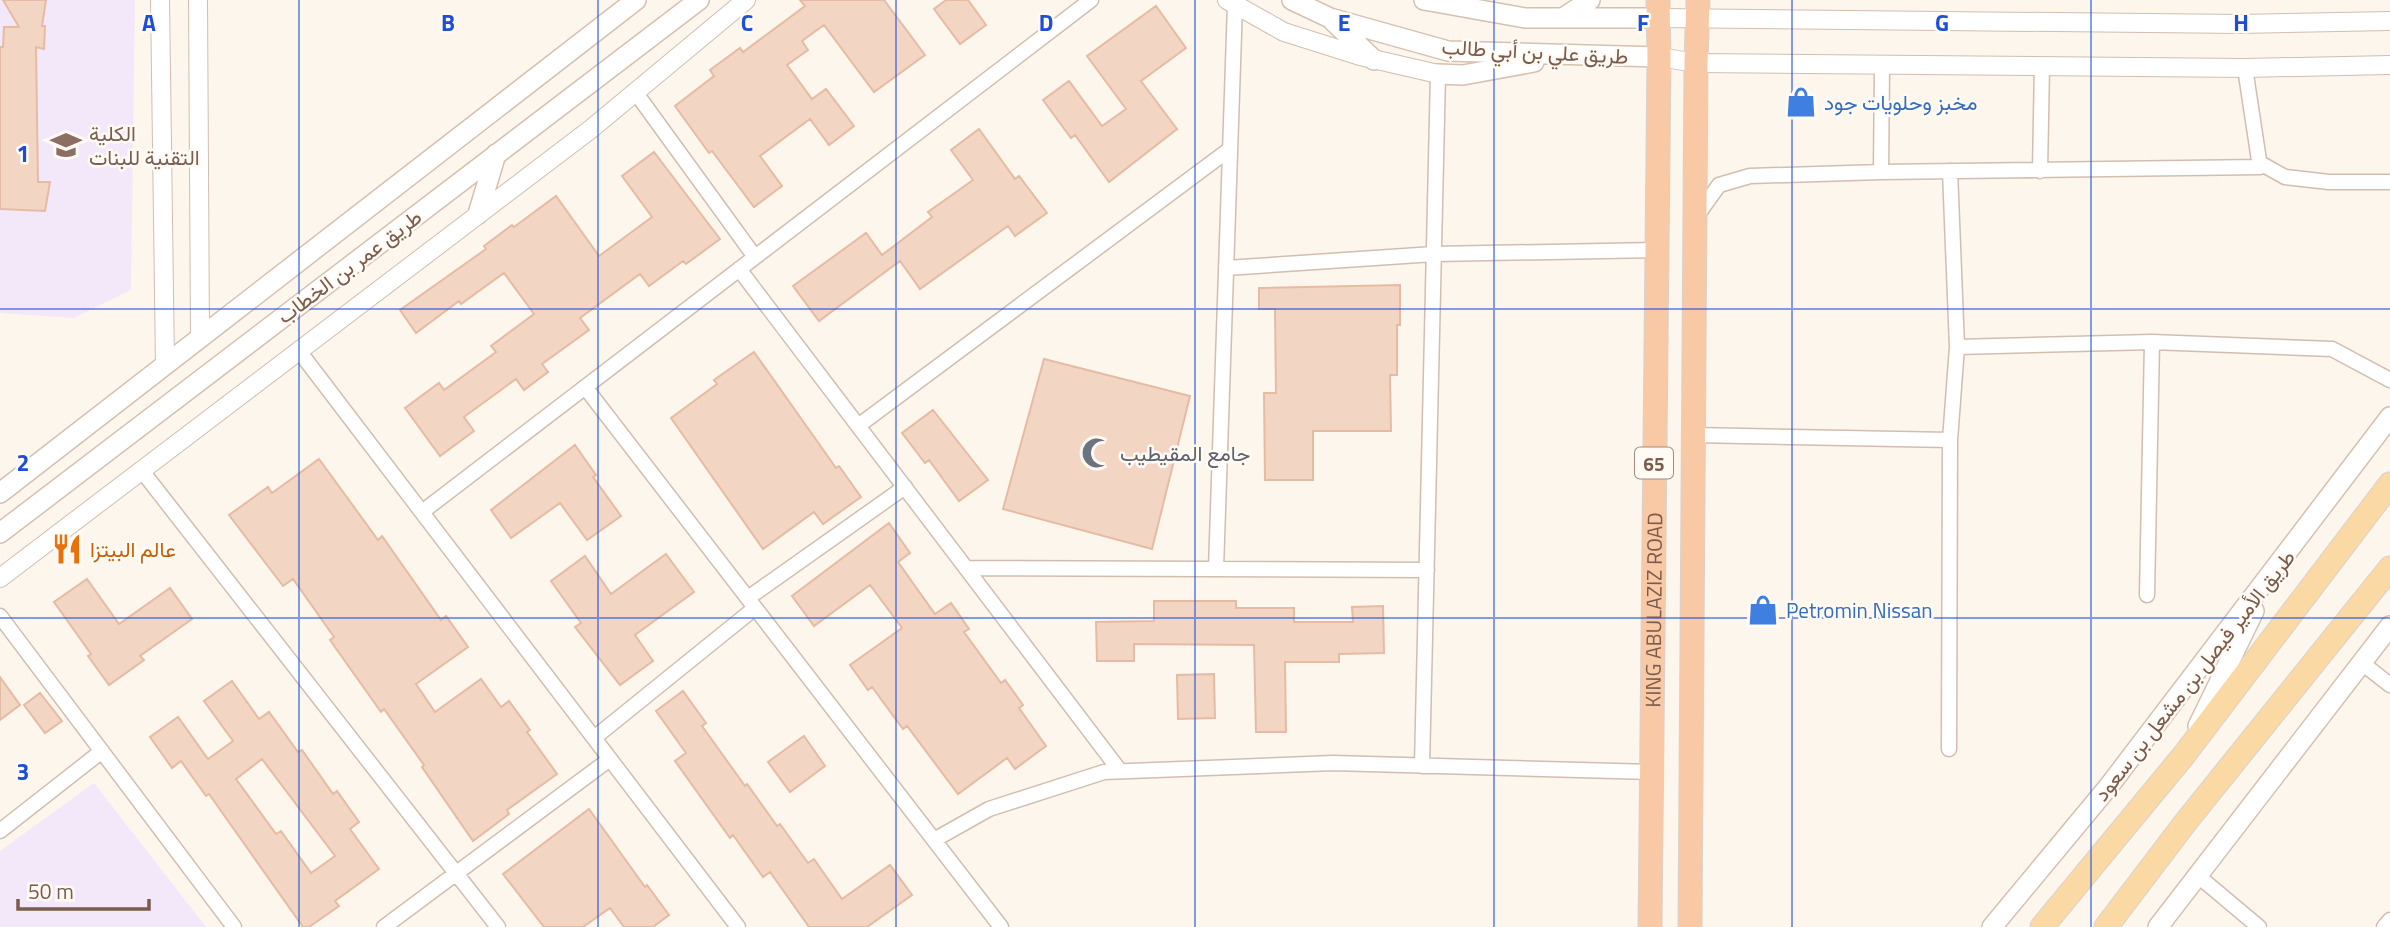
<svg xmlns="http://www.w3.org/2000/svg" width="2390" height="927" font-family="'Titillium Web',Vazirmatn,sans-serif">
<rect width="100%" height="100%" fill="#fdf6ec"/>
<path fill="#f3e8fa" d="M0,0H135L131,290L74,318L0,313Z
M94,783L206,927H0V851Z"/>
<path fill="#f3d5c3" stroke="#e6bba3" stroke-width="2" fill-rule="evenodd" d="M3,0H46L42,26H45L44,49L36,47L38,182H50L45,211L0,209V47H3L4,27H19Z
M800,0H884L925,55L874,92L824,25L802,41L808,50L787,65L812,99L826,89L854,126L829,145L810,119L760,156L782,186L754,207L712,151L709,153L675,106L714,76L710,70L740,48L743,52L805,6Z
M946,0H968L986,25L960,44L934,9Z
M1156,6L1186,48L1141,81L1177,129L1109,182L1075,135L1071,138L1043,100L1069,81L1102,126L1126,109L1087,56Z
M979,129L1015,179L1019,176L1047,213L1015,236L1008,226L920,289L900,261L819,321L793,286L866,233L882,255L932,217L928,212L973,180L951,150Z
M654,152L720,239L686,264L683,261L649,286L640,274L580,318L589,330L542,364L548,372L524,390L516,379L464,417L474,431L440,456L405,408L439,383L444,390L496,352L491,346L534,314L504,273L461,304L459,301L416,333L400,310L486,249L484,246L512,225L514,227L556,196L599,256L652,217L622,176Z
M1400,285V325H1397V375H1390L1391,431H1313V480H1265L1264,393H1276L1275,309H1259V288Z
M754,352L836,468L839,466L861,497L823,524L814,512L763,549L671,418L717,384L714,380Z
M1044,359L1190,396L1152,549L1003,509Z
M933,410L988,480L959,501L929,460L925,463L902,433Z
M575,445L596,475L593,477L621,516L587,540L560,503L511,538L491,510Z
M319,459L378,540L382,536L441,620L446,616L468,647L416,684L435,712L481,679L501,707L509,701L530,730L527,732L557,774L507,810L509,814L473,841L422,767L424,765L384,709L381,712L330,640L334,637L293,579L283,586L229,515L268,487L272,493Z
M889,523L910,553L898,562L935,614L951,603L969,629L964,632L1001,683L1005,680L1023,705L1019,708L1046,746L1015,769L1007,758L958,794L907,726L903,729L872,687L868,690L850,665L902,628L870,585L814,626L792,596Z
M666,554L694,592L635,635L653,661L620,685L575,627L581,623L551,581L585,556L611,594Z
M87,579L119,624L170,588L192,619L140,656L144,660L109,685L88,656L91,654L54,602Z
M1154,601H1236V608H1294V622H1353L1352,607L1383,606L1384,653L1339,654V662H1285L1286,732H1256L1254,645L1134,644V661H1097L1096,622L1154,621Z
M1214,674L1215,718L1178,719L1177,675Z
M0,677L20,705L0,720Z
M232,681L259,719L269,712L298,752L302,750L333,794L337,791L359,822L350,829L379,869L335,901L339,906L309,927H303L209,794L206,796L181,761L172,768L150,737L178,717L208,759L233,741L204,701ZM262,759L335,856L311,873L281,831L276,834L236,779Z
M683,691L706,723L702,726L745,786L747,784L777,826L780,824L808,863L814,859L842,899L890,865L912,895L867,927H809L770,872L763,877L733,835L730,838L675,761L686,753L656,711Z
M40,693L62,721L45,733L24,705Z
M804,736L825,766L790,792L768,762Z
M589,809L645,887L647,885L669,915L653,927H624L610,908L583,927H544L503,874Z"/>
<g fill="none" stroke-linecap="round" stroke-linejoin="round">
<g stroke="#d1beb0" stroke-width="17">
<path id="minor" d="M636,93L755,257
M2260,163L2285,177L2329,182H2390
M1950,171L1957,347
M2040,171L2042,66
M1881,172L1882,65
M1696,217L1719,185L1750,176L1881,172L2260,167L2245,68
M1226,268L1434,254L1656,250
M739,269L1120,771
M299,351L738,927
M585,387L1001,927
M858,426L1230,149
M1694,435L1950,440L1957,347L2152,342L2332,349L2390,380
M142,471L498,927
M422,512L1091,0
M966,568L1427,570
M1216,569L1235,4
M2147,595L2152,342
M748,598L905,487
M0,616L234,927
M2362,663L2390,685
M594,738L755,608
M1949,749L1950,440
M1422,766L1438,74
M0,831L102,751
M934,840L989,809L1104,772L1333,763L1652,772
M2197,875L2259,927
M384,927L610,759
M2384,927L2390,920"/>
</g>
<g stroke="#d1beb0" stroke-width="20">
<path id="tertiary" d="M160,0L165,365
M198,0L200,337
M1227,0L1284,32L1360,56L1438,74
M1657,18L2240,24L2390,21
M1659,57L1696,63L2245,68L2390,65
M0,578L591,129L746,0"/>
</g>
<g stroke="#d6c0b0" stroke-width="22">
<path id="secondary" d="M1292,0L1330,18L1448,51L1659,57
M1424,0L1525,18H1657
M1563,18L1590,0
M1333,21L1374,60
M1438,74L1463,75L1534,62
M478,214L496,154
M0,493L636,0
M0,533L699,0
M2198,726L2254,611
M1992,927L2109,786L2390,417
M2158,927L2390,626"/>
</g>
<g stroke="#dad1cd" stroke-width="25">
<path id="primary" d="M2042,927L2184,755L2390,484
M2106,927L2185,823L2390,568"/>
</g>
<g stroke="#dad1cd" stroke-width="25">
<g id="trunk">
<path id="s1" d="M1650,927L1659,57L1658,0"/>
<path d="M1690,927L1696,63L1698,0"/>
</g>
</g>
<use href="#minor" stroke="#fff" stroke-width="14"/>
<use href="#tertiary" stroke="#fff" stroke-width="18"/>
<use href="#secondary" stroke="#fff" stroke-width="19"/>
<use href="#primary" stroke="#fbd9a5" stroke-width="23"/>
<use href="#trunk" stroke="#f9c8a4" stroke-width="23"/>
</g>
<path fill="none" stroke="#1d4ed8" stroke-width="2" stroke-opacity="0.55" d="M299,0V927M598,0V927M896,0V927M1195,0V927M1494,0V927M1792,0V927M2091,0V927M0,309H2390M0,618H2390"/>
<defs>
<g id="shop-bare" transform="scale(2.415)"><path d="M-5-2.5h2.3a2.7 3.5 0 0 1 5.4 0H5L5.5 6h-11ZM-1.5-2.5h3a1.5 2.3 0 0 0-3 0Z" fill="#3f7fe0" stroke="#fffaf3" stroke-width="2.5" paint-order="stroke"/></g>
<g id="university-bare" transform="scale(2.415)"><path d="M0-5L7-2L0 1L-7-2ZM-4 1L0 2.5L4 1V4Q0 6-4 4Z" fill="#8d6e63" stroke="#fffaf3" stroke-width="2.5" paint-order="stroke"/></g>
<g id="mosque-bare" transform="scale(2.415)"><path d="M3.5-4.9A6 6 0 1 0 3.5 4.9A5 5 0 1 1 3.5-4.9Z" fill="#6b7280" stroke="#fffaf3" stroke-width="2.5" paint-order="stroke"/></g>
<g id="restaurant-bare" transform="scale(2.415)"><path d="M-5-6h1v4h1v-4h1v4h1v-4h1v5L-1.5 .5V6h-2V.5L-5-1ZM5-6V6H3V1.5H1.5Q1.5-4 5-6Z" fill="#e8710a" stroke="#fffaf3" stroke-width="2.5" paint-order="stroke"/></g>
</defs>
<g fill-rule="evenodd">
<use href="#shop-bare" x="1801" y="102"/>
<use href="#university-bare" x="66" y="145"/>
<use href="#mosque-bare" x="1097" y="453"/>
<use href="#restaurant-bare" x="67" y="549"/>
<use href="#shop-bare" x="1763" y="610"/>
</g>
<g text-anchor="middle" dominant-baseline="central" stroke-width="5" stroke-linejoin="round" paint-order="stroke">
<rect fill="#fffaf3" stroke="#a28b7f" stroke-width="2" x="1635" y="447.5" width="38" height="31" rx="5"/>
<g font-size="19" font-weight="bold" fill="#7a5c4d">
<text x="1654" y="463">65</text>
</g>
<g font-size="21" fill="#7a5c4d" stroke="#fffaf3">
<text transform="translate(1535 51) rotate(3)">طريق علي بن أبي طالب</text>
<text transform="translate(349 266) rotate(-37)">طريق عمر بن الخطاب</text>
<text stroke="none"><textPath href="#s1" startOffset="317">KING ABULAZIZ ROAD</textPath></text>
<text transform="translate(2194 675) rotate(-52)">طريق الأمير فيصل بن مشعل بن سعود</text>
</g>
<g font-size="21" fill="#366cbe" stroke="#fffaf3" text-anchor="start">
<text x="1824" y="102">مخبز وحلويات جود</text>
<text x="1786" y="610">Petromin Nissan</text>
</g>
<g font-size="21" fill="#785e54" stroke="#fffaf3" text-anchor="start">
<text x="89" y="133">الكلية<tspan x="89" dy="24">التقنية للبنات</tspan></text>
</g>
<g font-size="21" fill="#5b616d" stroke="#fffaf3" text-anchor="start">
<text x="1120" y="453">جامع المقيطيب</text>
</g>
<g font-size="21" fill="#c56008" stroke="#fffaf3" text-anchor="start">
<text x="90" y="549">عالم البيتزا</text>
</g>
</g>
<g font-size="23" text-anchor="middle" font-weight="bold" fill="#1d4ed8" stroke="#fffaf3" stroke-width="5" stroke-linejoin="round" paint-order="stroke">
<text x="149" y="31">A</text>
<text x="448" y="31">B</text>
<text x="747" y="31">C</text>
<text x="1046" y="31">D</text>
<text x="1344" y="31">E</text>
<text x="1643" y="31">F</text>
<text x="1942" y="31">G</text>
<text x="2241" y="31">H</text>
<text x="23" y="162">1</text>
<text x="23" y="471">2</text>
<text x="23" y="780">3</text>
</g>
<path d="M18 899v10h131v-10" fill="none" stroke="#7a5c4d" stroke-width="3.5"/>
<text x="28" y="899" font-size="21" fill="#7a5c4d" stroke="#fffaf3" stroke-width="5" paint-order="stroke">50 m</text>
</svg>
